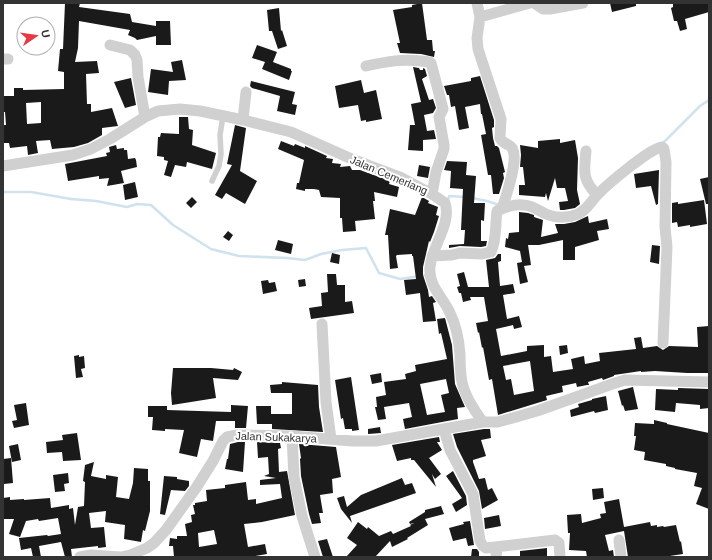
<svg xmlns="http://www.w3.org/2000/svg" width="712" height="560" font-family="Helvetica,sans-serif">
<rect width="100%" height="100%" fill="#fff"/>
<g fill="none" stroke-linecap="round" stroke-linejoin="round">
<path stroke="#cfe2ee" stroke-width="2.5" d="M662,144L700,106L709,100
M3,192H31L71,199L96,201L127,207L137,204L151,205L173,225L211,249L239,256L287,258L305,260L321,254L342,250L366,248L379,273L400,279L427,275
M472,198L487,201L499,205
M448,201L449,196L465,197"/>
</g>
<path fill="#1a1a1a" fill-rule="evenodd" d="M65,3H80L79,7L130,14L132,22L156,26V21H170L171,45H156V36L137,40L135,38L128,35L130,30L79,21L78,48L75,62L97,61L99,73L86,74L87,104H91V112L112,108L118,126L102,128V135L88,143L74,147L52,149L50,140L36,141L38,153L28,155L27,146L10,148L9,143H3V125H6L5,112H3V96H14V88H23V90L64,89V72L58,71L60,49H63ZM41,102V123L27,124L26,103Z
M422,3L427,40H432L433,51H435L434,57L421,54L400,53L397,43H400L393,10L412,7V5Z
M610,3H636V6L612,12Z
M673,3H709V12L685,19L687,29L680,31L677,21H674L671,8L673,7Z
M279,8L281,31L282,30L287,46L278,49L272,31H269L267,10Z
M257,45L277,52L273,62L291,69V71H292L289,80L262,69L265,62L252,58Z
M182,60L186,80L169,81L168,95L148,92L151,69L173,72L171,62Z
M413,67L419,68L420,70H423V68L425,69L427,76L422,79L429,100L433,99L436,108L433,113L424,115L427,131L434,130L436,139L423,140V151L408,150L410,125H415L411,104L421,102Z
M480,76L494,120V127L492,128L493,138L495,146H497L499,148L505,172L503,173L504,178L499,194H493L491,175H488L481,135L486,134L482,114H481L480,104L465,107L469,128L459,130L455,106L451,107L449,95H447L444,86L471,81V78Z
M131,78L136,105L125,108L114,82Z
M361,80L364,93L376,90L382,119L366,122V120L361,121L358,105L339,108L335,86Z
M251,81L295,92L292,104L297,105L295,115L277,111L280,96L252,88L250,86Z
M179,117H188L189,129L193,130L192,145L216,153L212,169L187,162L186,167L175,165L171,177L164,175L168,161L164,160V157L157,156L158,137H160L161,133L179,134Z
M235,125L246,128L240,171L257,181L245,204L226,193L222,199L215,195L232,165L227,164Z
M560,139V143L575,140L578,158L577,190L580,204L575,208L564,210H560L559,202L568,201L565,188H557L555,178L548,201L546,193L545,197L519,195V185H525L523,167H520L521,155L520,145L538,148V141Z
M281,141L294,146L295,144L305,148V146L327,156L326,158L333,159L332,163L341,164L340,167L350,166L352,170H360L390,181L389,184L399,187L397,197L374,192L375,201H373L375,219L355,221L356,231L343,232L342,218H340V198L321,197L319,190L314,189H305V191L296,189L297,183H299L304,160L278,149Z
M116,145L117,149L124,148V150H127L128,159L135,158L136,160L137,167L121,171L124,183L107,186L109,178L99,179V176L68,181L65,164L107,156L106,153L110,152L109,147Z
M447,161L467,162L466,175L476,176L474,203H485L484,221L481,220V241H487L486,246L481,247L460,246L449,248V245L464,244L465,230H461L463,189L450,188L451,171L444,170Z
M419,165L430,167L428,178L417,176Z
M659,170L658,204L656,205L651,186L636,188L634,174Z
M709,177V204H706L700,179Z
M135,182L138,197L125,200L123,185Z
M192,197L197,202L191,208L186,203Z
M422,197L429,201L428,203L438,207L436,215L439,216L434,232L430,242L429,241L423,267V275L428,290L429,297L432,296L436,302L433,303L436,321L423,322L420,293L406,295L404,280L416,279L413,256H412V254L397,255L396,256L398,268L390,269L388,235H385L390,209L415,215Z
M704,200L707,224L690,227V225L678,227L677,222L672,223V203L678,202V204Z
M519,212L528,213L534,215V217L543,220L541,237L558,233L555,224H564L575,222L588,216L589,223L607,219L609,229L597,231L599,240L575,247V260H563V240L539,245H528L531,265L524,266L528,282L520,284L517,263L522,262L520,251L505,247L506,238L508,239L509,233L519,232Z
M228,231L233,235L229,241L223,237Z
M278,240L293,244L291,254L275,250Z
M652,245L660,246L659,264L650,262Z
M332,253L340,255L339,264L330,262Z
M498,254H501V261L498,262L500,286L513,284L515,293L503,295L507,319L519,316L522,327L514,329L513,325L496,329L501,356L527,351V346L544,345V357L551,356L553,372L573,369L571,359L584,356L585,364L600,361L599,353L636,349L634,338L641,337L643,348L657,346L663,350L669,346L698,347L697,327L709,326V373H687L655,371L641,372V371L614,375V376L603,380L602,378L588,382L589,385H587L577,387L576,383L562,386L563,392L546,396L547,400L498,415L492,379L489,380L483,347L482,348L479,332L478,333L476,323L488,321L484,297H470L471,300L463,302L461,293H459L457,287L460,286L457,274L464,272L468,287H489L486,260L495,258ZM530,361L534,391L514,395L511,379L506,380L503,366Z
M327,274H336L337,285H345V302L352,301L354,313L311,319L309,308L322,306L321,293L328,292Z
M305,279L306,286L299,287L298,280Z
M268,280L269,283L275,282L277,291L263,294L261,281Z
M445,318L452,345L455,384L465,407L457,408L458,419L405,429L403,419L412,417L409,403L384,407L386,419L378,420L375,407H377L376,397L386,395L384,382L406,379L405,374L416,371L415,365L447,359L441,333L439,334L437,319ZM446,379L449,393L441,395L445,412L427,415L420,384Z
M567,345L568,353L560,355L559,346Z
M79,355V357L84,356L85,368L81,369L83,377L76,378L74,356Z
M173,368H211L233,370L234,368L242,372L238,380L213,378L216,398L172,405L171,393Z
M381,373L382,382L372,384L370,375Z
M351,377L359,430L352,431V429H345L343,418L341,419L335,380Z
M282,382L318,385L319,407L323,432L272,429V424H257L256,406H271V414H292V393H271L270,385L282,384Z
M633,387L638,409L625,411L623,405L622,406L618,391Z
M678,388L709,389V408L700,409V405L676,403L675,412L655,410L656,389L678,390Z
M606,396L608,410L595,413L594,411L571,417L570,410L579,407L578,404L592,400V399Z
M26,403L29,425L14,428L12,421L17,420L14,405Z
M231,405L248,406L246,428H235V421H216L213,441L201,439L197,457L179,453L184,430L165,429V431L152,430L153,417H148V406H167V410L231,412Z
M654,420L667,423V424L709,433V509L696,504L702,488L694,486L697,473L675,469V468L666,466V464L644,460L645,452L634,450L636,436H634L635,423L654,424Z
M380,427L381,433L368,434V429Z
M484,429H490L491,438L481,440L486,456L473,460V462L479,479L485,478L488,490L492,488L498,500L482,509L479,491L457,447L453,434Z
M77,433L81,460L63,461L62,452L47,453L46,442L63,440L62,435Z
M439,437L440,442H437L442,450L429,458L441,474L435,479L432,474L436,487L414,460H411V458L397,461L392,445Z
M238,442H245L243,472L225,469L227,459H228L230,444Z
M257,442L280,443L281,448L278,449L279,472L287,471L295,515L262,522L244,524L248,547L265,544L267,554L249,557H174L173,546H169L170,538L177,539V536H187L185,524L192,522L191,515L195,514L193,505H195V503L207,501L206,490L225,488V485L246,482L248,500L256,499V504L282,498L280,484L260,485V480L276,478L264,476L269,474L268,457L258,458ZM214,530L217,544L199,547L198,533Z
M18,444L21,460L12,462L9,446Z
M299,444L336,447L341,477L332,479L333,493L320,495L323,513H319L321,523L312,524L309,514L301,476L300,459L301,458Z
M11,458L13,483L4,484L3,459Z
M94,462L91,476L106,479V475L118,477L116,497L129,499L133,483L134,468L148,469V481H150V511L145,531L143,530L141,542L124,539L125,525L105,522L106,511L89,513L91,528L104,527L106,547L98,548V546L71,549L72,557H65L61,542L39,546L41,557H33L31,548L21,550L19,538L47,535L48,536L61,534L58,518L39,521L38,519L26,521L20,537L9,534L14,519H3V498L10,497V500L24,499V500L50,498L51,508L69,505V509L73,508L75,525L78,507L84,506L85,482L83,481L85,465Z
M453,471L466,496L467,505L456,512L452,504L462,498L446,476Z
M68,473L69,483L64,484L65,491L55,492L53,475Z
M164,476L177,477V479L189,481V486L185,491L171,490L165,515L160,514Z
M402,478L405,485L412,483L416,493L350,516L352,523L341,509L337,498L344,496L347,507L361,495Z
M603,488L604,498L593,500L592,489Z
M619,499L624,527L650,522L651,526L657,525V527L663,526L664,527L676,525L680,542L681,541L683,554L663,557H628L624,531L605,535L609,551L613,550L614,557H587L586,551L569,550L570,533H568L567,515L581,514L582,523L601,518L600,514L606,513L604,502Z
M441,506L444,514L425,519L428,525L407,538L408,539L392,547L390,541L375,557H346L357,545L347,538L358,522L367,529L368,527L379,536L391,531L393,534L411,526L410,525L414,523L410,524L409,522L425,512V510Z
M499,515L501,526L485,529L484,518Z
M470,521L474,545L468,546L466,538L453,541L449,528L464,524L463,522Z
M327,539L333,557H323L318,541Z
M547,548V557H520V551Z
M472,549H477L479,552V557H471Z"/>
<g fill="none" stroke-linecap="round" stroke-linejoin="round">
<path stroke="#d0d0d0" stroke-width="5.5" d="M212,181L219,166L221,154L220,135L223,116"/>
<path stroke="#d0d0d0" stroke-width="11" d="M477,3L480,17L477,38L478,49L501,119L500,138C503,145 511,143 513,150C518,162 506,196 502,209
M534,3L543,9H550L583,3
M480,17L530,3
M110,45L130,50L135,55L137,60L138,77L145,117
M3,59H8
M366,66C389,61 406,58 429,62L431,63L443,109L439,117L444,145V149L436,172L432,194
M243,120L246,92
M586,151C584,172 582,179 597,195
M3,166L73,155L91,149L110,139L145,117L158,111L180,109L200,111L243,120L291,132L354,160L402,178L432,194L445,203C452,223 432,246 430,267C428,286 443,297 450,313C456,325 459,341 460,354C460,364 460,372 462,382C465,396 474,410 483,422H498L537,411L615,383L625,380L709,382
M432,256L452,255L460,253L482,254L491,252C497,240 495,224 497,211C505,207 514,204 523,205C530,205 535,208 540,211C552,218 566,219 578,214C588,209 591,201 598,194C608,184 649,149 662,147L664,149L666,162L665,227L667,247L663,343
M322,324L326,402L331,439
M444,429L450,450L473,494L480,541L483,546L486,548L555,540L559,543L560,557
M292,436L294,477L302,516L315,557
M619,540L621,557
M80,557L91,555L121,557L130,555L147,548L154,543L166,530L196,488L213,461L223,441L227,437L237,435L292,436L352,441H376L483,422
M496,557L497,547"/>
</g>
<g text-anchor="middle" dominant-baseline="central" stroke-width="4" stroke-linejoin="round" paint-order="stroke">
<g font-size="11" fill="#333" stroke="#fff">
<text transform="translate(389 175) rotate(23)">Jalan Cemerlang</text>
<text transform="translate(276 437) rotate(2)">Jalan Sukakarya</text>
</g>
</g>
<rect width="712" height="560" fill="none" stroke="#333333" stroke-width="8"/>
<g transform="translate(36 36) rotate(77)"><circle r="19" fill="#ffffff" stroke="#adadad"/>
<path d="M0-3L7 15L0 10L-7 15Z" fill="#e63946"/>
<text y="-6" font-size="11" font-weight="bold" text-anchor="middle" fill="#333333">U</text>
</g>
</svg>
